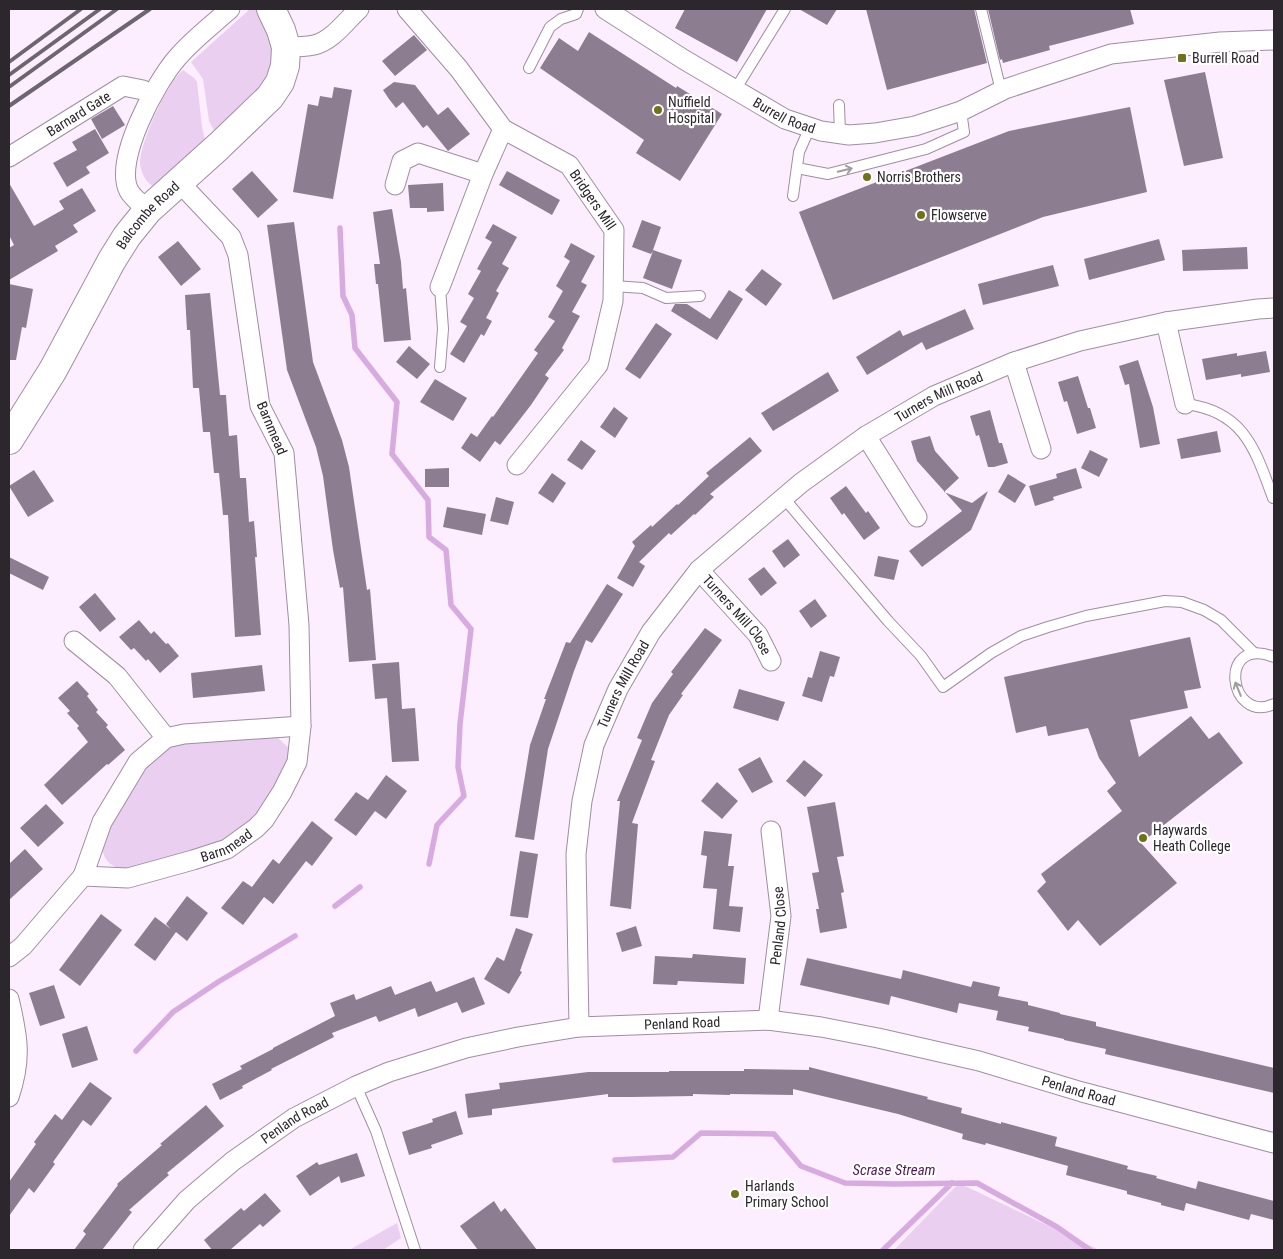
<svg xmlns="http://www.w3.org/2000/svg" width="1283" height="1259" font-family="'Roboto Condensed',sans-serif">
<rect width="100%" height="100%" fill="#fceeff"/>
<path fill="#ebcff0" d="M250,9H260L275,53L268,81L217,136L209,121L203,79L191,62Z
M183,70L194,78L197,82L202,127L205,140L155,187C146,184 140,171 140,162C141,141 167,83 183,70Z
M275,735L290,749L291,761L257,818L222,841L133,871C121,870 106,866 103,852C102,849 103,843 103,839L145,768L172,745L187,742Z
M959,1183L1099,1250H894Z
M397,1223L401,1238L383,1250H349Z"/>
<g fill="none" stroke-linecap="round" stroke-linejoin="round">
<path stroke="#d7abdf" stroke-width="5.5" d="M340,228L343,296L352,315L355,348L397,402L392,454L428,500L429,537L446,550L451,605L471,629L460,724L458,767L464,796L437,825L429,864
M335,906L360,887
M136,1051L173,1012L218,982L295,936
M615,1160L673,1157L701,1133L774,1134L801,1166L845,1183L895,1184L977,1183L1057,1227L1090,1250
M883,1250L952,1183"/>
</g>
<path fill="#8d7d90" d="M685,9H767L737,62L675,28Z
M799,9H837L827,25Z
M866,9H974L987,63L887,90Z
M988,9H1130L1134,24L1049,46L1050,50L1003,63L1002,59L1000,60Z
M589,32L676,88L677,86L722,114L680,181L636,153L644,140L540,68L559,38L578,51Z
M414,35L427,50L395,76L382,61Z
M1205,72L1223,158L1184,166L1164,80Z
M394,82L415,85L438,115L448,107L470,134L448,151L427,125L423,128L403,102L396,108L389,99L383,90Z
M334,87L352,90L333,199L293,192L308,104L318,106L320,96L332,98Z
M113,106L125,125L102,139L91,119Z
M1130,107L1147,192L1043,217L833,300L799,212L1009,131Z
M95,129L109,153L86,167L90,173L67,187L53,163L77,150L72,142Z
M252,171L278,200L258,218L232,189Z
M507,171L560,200L552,215L499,185Z
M9,183L34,226L64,209L59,201L82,188L96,211L73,225L78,232L55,246L58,251L9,280V248L14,245L9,235Z
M443,183L444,211L427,212V208H410L408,185Z
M392,209L401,262L403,289L406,288L411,340L384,342L378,284H376L374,264H380L373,212Z
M642,220L661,227L653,250L682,260L672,289L643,278L653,251L651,254L632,247Z
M294,222L313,362L342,440L349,467L367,590L370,589L376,660L349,662L343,587L340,588L333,550L323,476L316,447L287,370L267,225Z
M493,224L517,237L502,264L509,268L496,291L499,293L486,318L492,321L484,336L481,334L464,363L450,354L467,326L460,322L474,298L468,294L481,271L477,269L492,242L485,238Z
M1159,239L1165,260L1089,280L1084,259Z
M178,241L201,269L181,286L158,257Z
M571,243L595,256L581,282L587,285L572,312L580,316L562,348L564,350L545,375L549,378L531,405L500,445L495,441L480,462L461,448L471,433L477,437L492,416L493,417L538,353L534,350L555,321L548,317L563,291L556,286L570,261L564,257Z
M1247,247L1248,269L1183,271L1182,250Z
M1053,265L1059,286L983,305L978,284Z
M762,269L782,284L766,306L745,290Z
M9,284L33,289L26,328L22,327L16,360H9Z
M729,290L743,299L717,340L671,311L675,304H687L710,319Z
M210,293L220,395H226L229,436L237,435L240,478H246L249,522L254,521L257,557H255L261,635L235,637L228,515H223L219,473H214L210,432H203L199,388H193L190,330H187L185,295Z
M965,309L974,329L926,350L922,342L867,375L856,357L900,330L903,336Z
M656,323L672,334L640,379L625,369Z
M409,346L430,364L417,379L396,362Z
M1266,351L1270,372L1241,377V374L1206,380L1202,359L1237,353V356Z
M1138,360L1153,407L1160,444L1140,448L1129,384L1125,385L1119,366Z
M828,372L839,391L773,431L761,413Z
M1078,376L1088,408H1090L1096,428L1077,434L1067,401L1064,402L1058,382Z
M435,379L467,398L453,421L420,402Z
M614,407L628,418L615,438L600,427Z
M990,410L999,443H1002L1008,463L994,467H988L979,435L976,436L970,416Z
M1217,431L1221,452L1181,459L1177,439Z
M930,436L935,451L959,478L944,492L972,503L988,491L971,530L922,567L909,551L962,511L917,461L911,441Z
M750,437L762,451L710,494L714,497L695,515L694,514L671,535L669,533L639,562L645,566L633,587L617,578L635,546L632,542L651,525L652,527L677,504L678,505L709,476L706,473Z
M581,440L596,451L582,470L567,460Z
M1090,450L1108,459L1099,477L1081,468Z
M449,468V487H425V469Z
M1076,468L1082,488L1053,497L1054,500L1035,506L1029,486L1057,478L1056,474Z
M34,470L54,501L28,517L9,486Z
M552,473L566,483L553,503L538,493Z
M1008,474L1026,485L1015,503L998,492Z
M846,486L866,513L868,511L880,528L864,540L844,513L842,515L830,498Z
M496,497L514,502L508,525L490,521Z
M447,507L486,514L482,535L443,527Z
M788,539L800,555L784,568L772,551Z
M878,556L899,560L894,580L874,576Z
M9,557L49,577L43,590L9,573Z
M764,567L777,583L761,596L748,579Z
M607,584L623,594L592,643L586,640L574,671L548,749L534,840L515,837L530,745L546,699H544L566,642L570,643Z
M95,593L116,619L100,632L79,607Z
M815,599L827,616L811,628L799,611Z
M139,620L151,634L154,631L166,644L168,643L179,656L160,673L148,659L146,661L134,648L131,650L119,637Z
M705,628L722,640L681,694L683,695L669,715L651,760L655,761L632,823L638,824L631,909L610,906L620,801H617L642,740L637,738L652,703L673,674L671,672Z
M1190,637L1201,688L1184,691L1188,708L1130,720L1139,757L1191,716L1209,739L1219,732L1243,763L1141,843L1177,883L1100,946L1078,920L1068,931L1037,891L1046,882L1041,874L1122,811L1107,791L1116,783L1099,758L1088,728L1048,736L1046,726L1016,733L1004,677Z
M820,651L840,657L834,677L830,676L822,702L802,696L808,677L812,678Z
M399,662L402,709L415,708L419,761L392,762L387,698L375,699L372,664Z
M262,665L265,691L193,698L191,673Z
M77,681L89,694L87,696L98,710L96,712L108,725L106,727L125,750L108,765L107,764L62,805L44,785L88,742L77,728L79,726L67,713L70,711L58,698Z
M739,689L785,702L778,721L733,708Z
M760,757L773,782L752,793L738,769Z
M804,760L823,775L805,797L786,781Z
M386,775L407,791L386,819L375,811L356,836L334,820L356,792L368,800Z
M717,782L738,801L722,819L701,801Z
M835,802L844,856L837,857L844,892L841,893L847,928L820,933L816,909H819L812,873L819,872L807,807Z
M46,804L64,823L38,847L20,828Z
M312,821L333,838L312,866L306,861L273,904L264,897L243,925L221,908L243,881L252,887L273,859L279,864Z
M704,831L732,834L728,866H734L729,906L743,907L740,932L713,929L717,889L703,888L707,856L701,855Z
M25,849L43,869L9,900V864Z
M520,851L538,854L528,918L510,916Z
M187,896L208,913L187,941L176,932L155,961L134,945L155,917L171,929L166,924Z
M101,914L122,930L80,986L59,970Z
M636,926L642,946L622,952L616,933Z
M516,928L533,934L520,971L522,972L509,994L484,979L497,957L504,961Z
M693,954L746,958L744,984L678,981L677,985L653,984L655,956L692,958Z
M807,958L901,979L903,970L971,987L973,981L1000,987L998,996L1028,1002V1005L1060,1013V1014L1096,1022V1026L1274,1068V1093L1105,1054L1106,1049L1064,1040V1039L1028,1031L1029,1027L996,1020L998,1011L959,1003L957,1013L891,996L889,1005L800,985Z
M474,977L485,1004L462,1013L457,1002L418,1017L415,1008L379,1022L376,1016L332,1033L334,1037L271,1069L272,1070L242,1086L243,1088L220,1100L212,1084L242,1069L240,1066L273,1049V1048L335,1016L330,1003L354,994L356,1000L391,986L395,995L431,981L436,992Z
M54,985L65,1018L40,1026L29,993Z
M87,1026L98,1060L72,1068L62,1034Z
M809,1067L928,1097L927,1099L962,1108L961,1113L1001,1124V1122L1057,1137L1055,1146L1128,1166L1127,1169L1157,1176L1156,1178L1196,1189L1198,1181L1274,1201V1220L1251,1214L1249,1220L1186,1203L1184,1211L1161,1205V1203L1127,1194V1191L1066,1175L1068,1166L986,1143L985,1145L962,1139L963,1134L898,1114L793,1089V1095L730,1094V1095L693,1094V1096L632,1097H608V1094L492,1109V1115L468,1118L465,1094L500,1089L499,1083L588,1072H669V1071H744V1069L809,1070Z
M90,1082L112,1098L91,1126L83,1120L53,1162L55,1164L34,1193L29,1188L9,1216V1182L36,1144L34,1142L55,1114L62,1120Z
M206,1105L224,1126L167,1173L169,1175L129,1210L132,1212L102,1250H74L86,1234L83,1231L118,1185L117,1184L162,1145L160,1144Z
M456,1111L463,1134L431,1145L432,1148L409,1155L402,1132L433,1122L432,1119Z
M357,1153L365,1176L341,1183L339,1176L310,1196L296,1176L317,1162L319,1165Z
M265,1193L281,1211L263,1227L260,1224L230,1250H212L204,1240L241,1208L244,1211Z
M494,1201L501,1212L505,1208L537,1250H478L460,1226Z"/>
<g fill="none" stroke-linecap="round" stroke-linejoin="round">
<g stroke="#9e8ea1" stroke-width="12">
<path id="lane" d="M981,9L1001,91
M529,68L550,27L561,19L576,14L578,9
M735,90L785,9
M839,105L840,134
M797,168L828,174L926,149L964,132L961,111
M793,196L799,152L810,127
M613,286L643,288L666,298L700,296
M440,287L443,329L440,367
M1185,404C1244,411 1255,449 1273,498
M783,497L888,621L921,656L943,687L991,653L1021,636L1048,627L1086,616L1165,601L1182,602L1204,610L1221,620L1253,652
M1274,657C1217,634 1228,725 1274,704
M356,1086L376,1131L415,1250"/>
</g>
<g stroke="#9e8ea1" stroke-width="21">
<g id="street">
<path id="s1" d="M407,9L459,69L503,129L569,165L614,230L613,301L598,365L517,465"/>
<path id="s2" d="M605,9L683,59L785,119L821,131L849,135L875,133L915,126L961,111L1005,89L1111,54L1220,42L1274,40"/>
<path d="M286,47C295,47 305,47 314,45C332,41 346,21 359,9"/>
<path id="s3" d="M9,157L123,86L143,90L151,96"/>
<path d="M395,185L402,161L418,153L483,174"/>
<path d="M148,210C142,205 133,198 129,191C113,161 156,82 177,58C192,40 212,25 230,9"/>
<path d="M440,287L483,174L503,129"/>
<path d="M1166,322L1185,404"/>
<path d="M1014,362L1041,449"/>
<path d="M866,436L917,517"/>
<path id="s4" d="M699,570L758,635L771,661"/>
<path d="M74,641L117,676L166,738"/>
<path d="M83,876L102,822L138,762L166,738L184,734L301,726"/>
<path id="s5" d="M9,957L23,946L83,876L128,878L193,860L227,849L256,828L264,820L282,792L297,762L301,726L299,625L284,453L260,406L238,255L231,237L179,182"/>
<path d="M9,999C18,1037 22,1059 9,1097"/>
<path id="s6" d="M768,1020L781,916L771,831"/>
<path id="s7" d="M579,1027L576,854L582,801L594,745L618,689L651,632L699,570L801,483L866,436L934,396L1014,362L1080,341L1166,322L1258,309L1274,308"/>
<path id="s8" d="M143,1250L187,1200L233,1161L294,1118L356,1086L389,1072L466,1048L518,1037L579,1027L768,1020L821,1027L878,1038L979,1061L1082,1092L1274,1143"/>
</g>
</g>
<g stroke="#9e8ea1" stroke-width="30">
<g id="secondary">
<path id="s9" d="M9,440L53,370L112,260L127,236L148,210L219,146L270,97L280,82L285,66L286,47L281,30L271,9"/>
</g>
</g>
<use href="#lane" stroke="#fff" stroke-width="10"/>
<use href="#street" stroke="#fff" stroke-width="19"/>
<use href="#secondary" stroke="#fff" stroke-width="28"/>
<path stroke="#6d656f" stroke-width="4" d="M9,62L81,9
M9,75L100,9
M9,87L117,9
M9,106L150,9"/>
</g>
<defs><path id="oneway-shaft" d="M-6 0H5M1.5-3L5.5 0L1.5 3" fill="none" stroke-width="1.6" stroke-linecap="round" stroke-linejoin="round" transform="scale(1.25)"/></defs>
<g stroke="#a09da0">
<use href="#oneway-shaft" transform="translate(845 170) rotate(-14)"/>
<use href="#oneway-shaft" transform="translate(1238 689) rotate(-112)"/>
</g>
<g fill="#6f7218" stroke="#fff" stroke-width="2">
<rect x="1177" y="53" width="10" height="10" rx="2.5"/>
<circle cx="658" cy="110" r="5"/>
<circle cx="867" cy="177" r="5"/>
<circle cx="921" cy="215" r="5"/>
<circle cx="1143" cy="838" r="5"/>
<circle cx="735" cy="1194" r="5"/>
</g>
<g text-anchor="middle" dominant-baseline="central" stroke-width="4.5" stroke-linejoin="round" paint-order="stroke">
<g font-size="14" fill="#2c262d" stroke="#fff" text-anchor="start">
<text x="1192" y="58">Burrell Road</text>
<text x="668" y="102">Nuffield<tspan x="668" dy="16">Hospital</tspan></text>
<text x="877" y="177">Norris Brothers</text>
<text x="931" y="215">Flowserve</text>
<text x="1153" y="830">Haywards<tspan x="1153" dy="16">Heath College</tspan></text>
<text x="745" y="1186">Harlands<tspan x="745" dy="16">Primary School</tspan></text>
</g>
<g font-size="14" fill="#2c262d" stroke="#fff">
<text stroke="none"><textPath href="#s3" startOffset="82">Barnard Gate</textPath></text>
<text stroke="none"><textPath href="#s2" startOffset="209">Burrell Road</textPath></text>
<text stroke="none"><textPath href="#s1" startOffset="271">Bridgers Mill</textPath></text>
<text stroke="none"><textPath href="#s9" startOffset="265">Balcombe Road</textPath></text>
<text stroke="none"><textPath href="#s7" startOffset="786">Turners Mill Road</textPath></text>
<text transform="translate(272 428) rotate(67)">Barnmead</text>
<text stroke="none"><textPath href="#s4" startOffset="59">Turners Mill Close</textPath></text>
<text stroke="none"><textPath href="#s7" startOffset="351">Turners Mill Road</textPath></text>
<text stroke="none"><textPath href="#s5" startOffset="259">Barnmead</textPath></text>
<text stroke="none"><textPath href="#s6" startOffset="95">Penland Close</textPath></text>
<text stroke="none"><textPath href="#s8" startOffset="606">Penland Road</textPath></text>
<text stroke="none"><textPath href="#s8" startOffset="1011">Penland Road</textPath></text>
<text stroke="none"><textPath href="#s8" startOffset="201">Penland Road</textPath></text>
</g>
<g font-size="15" font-style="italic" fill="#4f1a58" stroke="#fff">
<text x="894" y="1170">Scrase Stream</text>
</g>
</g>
<rect width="1283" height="1259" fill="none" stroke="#2c262d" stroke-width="20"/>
</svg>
